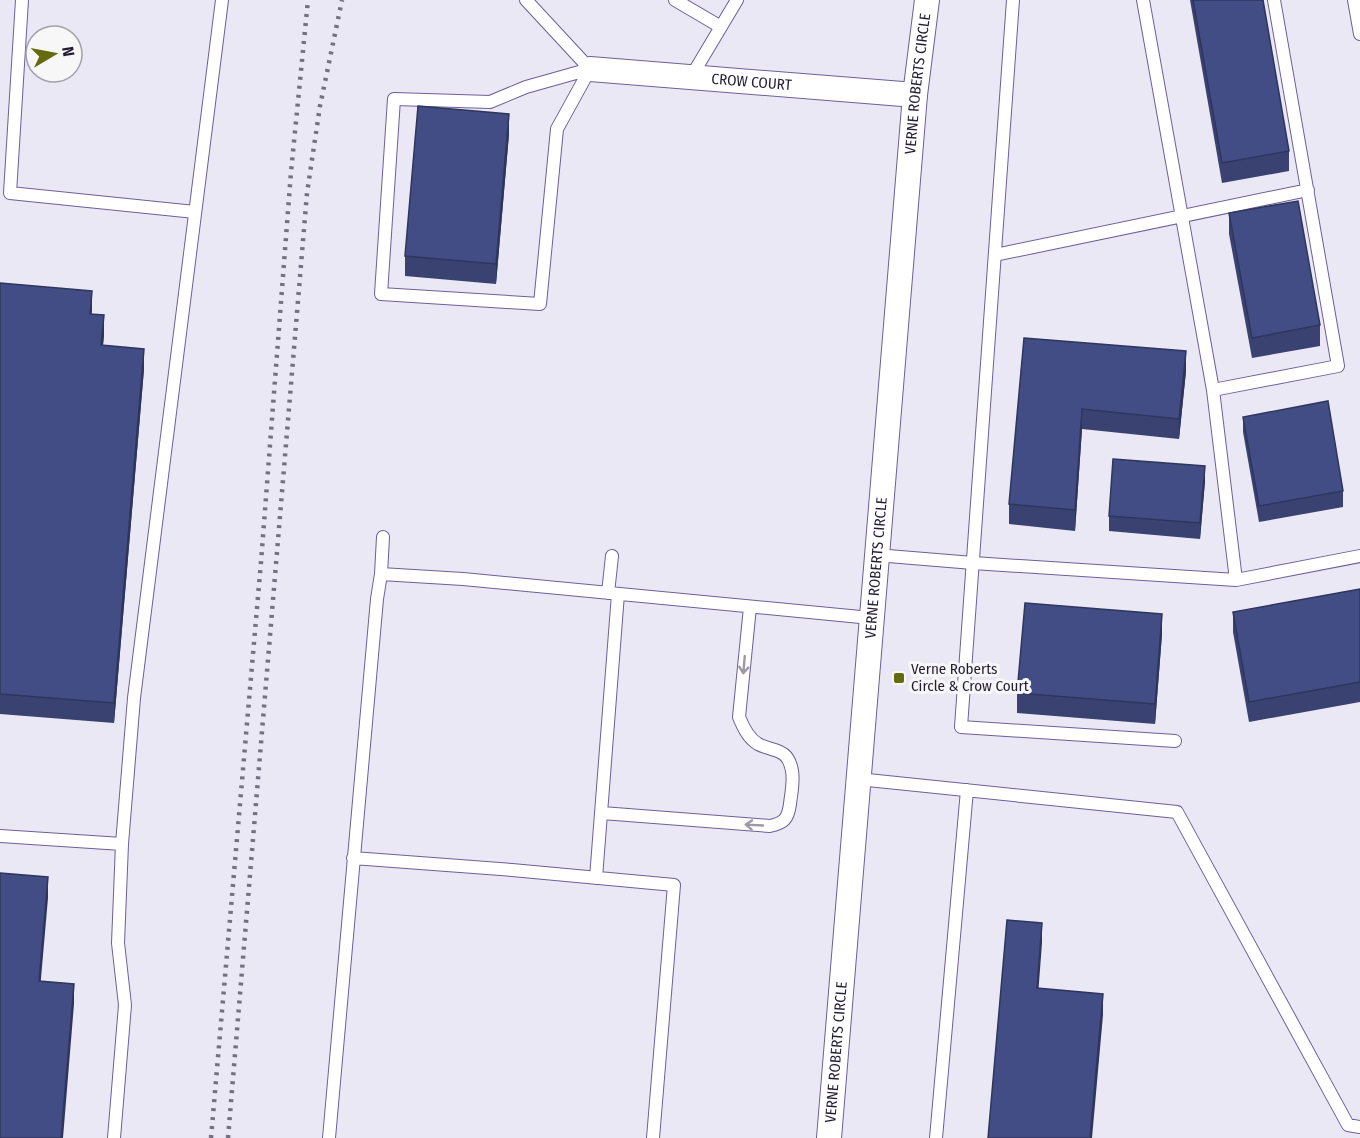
<svg xmlns="http://www.w3.org/2000/svg" width="1360" height="1138" font-family="'Fira Sans Condensed',sans-serif">
<rect width="100%" height="100%" fill="#ebe8f5"/>
<g fill="none" stroke-linecap="round" stroke-linejoin="round">
<g stroke="#6d5f97" stroke-width="14">
<path id="lane" d="M22,0L10,193L195,212
M526,0L590,69
M675,0L721,27
M1013,0L961,727L1175,741
M1143,0L1213,390L1236,580
M1354,0L1360,34
M590,69L557,129L540,304L381,294L394,99L490,102L526,87Z
M691,77L737,0
M995,255L1308,190
M1213,390L1338,366L1274,0
M876,555L973,563L1236,580L1360,556
M381,574L383,537
M608,593L612,556
M858,779L1177,812L1348,1125L1360,1127
M602,813L770,826C784,823 788,819 790,804C791,794 794,782 792,771C788,747 773,752 758,744C748,738 743,727 739,717L750,607
M0,836L122,844
M353,858L512,870L674,885L653,1138
M596,878L618,594
M114,1138L125,1005L118,943L122,844L134,698L222,0
M329,1138L377,599L381,574L463,579L871,618
M936,1138L967,790"/>
</g>
<g stroke="#6d5f97" stroke-width="26">
<g id="street">
<path id="s1" d="M590,69L915,95"/>
<path id="s2" d="M829,1138L915,95L927,0"/>
</g>
</g>
<use href="#lane" stroke="#fff" stroke-width="12"/>
<use href="#street" stroke="#fff" stroke-width="24"/>
<path stroke="#746f82" stroke-width="4.5" stroke-dasharray="3 6" stroke-linecap="butt" d="M211,1138L261,562L291,172L308,0
M228,1138L307,193L320,106L342,0"/>
</g>
<path fill="#3a4272" d="M1190,0H1263L1289,151V171L1222,183Z
M509,134L496,284L405,276V256Z
M1229,213L1320,325V346L1252,358L1229,234Z
M0,283L92,314L104,335L103,345L144,369L114,723L0,714Z
M1024,338L1186,371L1179,439L1082,429L1075,531L1009,524V504Z
M1243,417L1343,491V507L1259,522L1243,432Z
M1205,481L1200,539L1109,531V516Z
M1360,589V702L1249,722L1233,632V612Z
M1162,634L1155,724L1017,713V693Z"/>
<path fill="#2f365d" d="M509,114V134L496,284V264Z
M92,291V311L90,334V314Z
M104,315V335L101,365V345Z
M144,349V369L114,723V703Z
M1186,351V371L1179,439V419Z
M1082,409V429L1075,531V510Z
M1205,466V481L1200,539V523Z
M1162,614V634L1155,724V704Z
M48,877V898L39,1001V981Z
M1042,923V943L1037,1009V988Z
M74,984V1004L63,1138H61Z
M1103,994V1015L1092,1138H1090Z"/>
<path fill="#434d85" stroke="#2f365d" stroke-width="1.5" d="M1193,0H1263L1289,151L1222,163Z
M418,106L509,114L496,264L405,256Z
M1298,201L1320,325L1252,338L1229,213Z
M0,283L92,291L90,314L104,315L101,345L144,349L114,703L0,694Z
M1024,338L1186,351L1179,419L1082,409L1075,510L1009,504Z
M1328,401L1343,491L1259,506L1243,417Z
M1113,459L1205,466L1200,523L1109,516Z
M1360,589V682L1249,702L1233,612Z
M1025,603L1162,614L1155,704L1017,693Z
M0,873L48,877L39,981L74,984L61,1138H0Z
M1007,920L1042,923L1037,988L1103,994L1090,1138H988Z"/>
<defs><path id="oneway-shaft" d="M-6 0H5M1.5-3L5.5 0L1.5 3" fill="none" stroke-width="1.6" stroke-linecap="round" stroke-linejoin="round" transform="scale(1.5)"/></defs>
<g stroke="#9c99a4">
<use href="#oneway-shaft" transform="translate(744 665) rotate(95)"/>
<use href="#oneway-shaft" transform="translate(754 825) rotate(-177)"/>
</g>
<rect fill="#646b0f" stroke="#f7f7f7" stroke-width="2" x="893" y="672" width="12" height="12" rx="3"/>
<g text-anchor="middle" dominant-baseline="central" stroke-width="6" stroke-linejoin="round" paint-order="stroke">
<g font-size="15" fill="#231d34" stroke="#f7f7f7">
<text stroke="none"><textPath href="#s1" startOffset="162">CROW COURT</textPath></text>
<text stroke="none"><textPath href="#s2" startOffset="1058">VERNE ROBERTS CIRCLE</textPath></text>
<text stroke="none"><textPath href="#s2" startOffset="572">VERNE ROBERTS CIRCLE</textPath></text>
<text stroke="none"><textPath href="#s2" startOffset="86">VERNE ROBERTS CIRCLE</textPath></text>
</g>
<g font-size="15" fill="#231d34" stroke="#f7f7f7" text-anchor="start">
<text x="911" y="669">Verne Roberts<tspan x="911" dy="17">Circle &amp; Crow Court</tspan></text>
</g>
</g>
<g transform="translate(54 54) rotate(80)"><circle r="28" fill="#f7f7f7" stroke="#a2a0a9" stroke-width="1.5"/>
<path d="M0-4.5L10 22L0 15L-10 22Z" fill="#646b0f"/>
<text y="-9" font-size="16" font-weight="bold" text-anchor="middle" fill="#231d34">N</text>
</g>
</svg>
